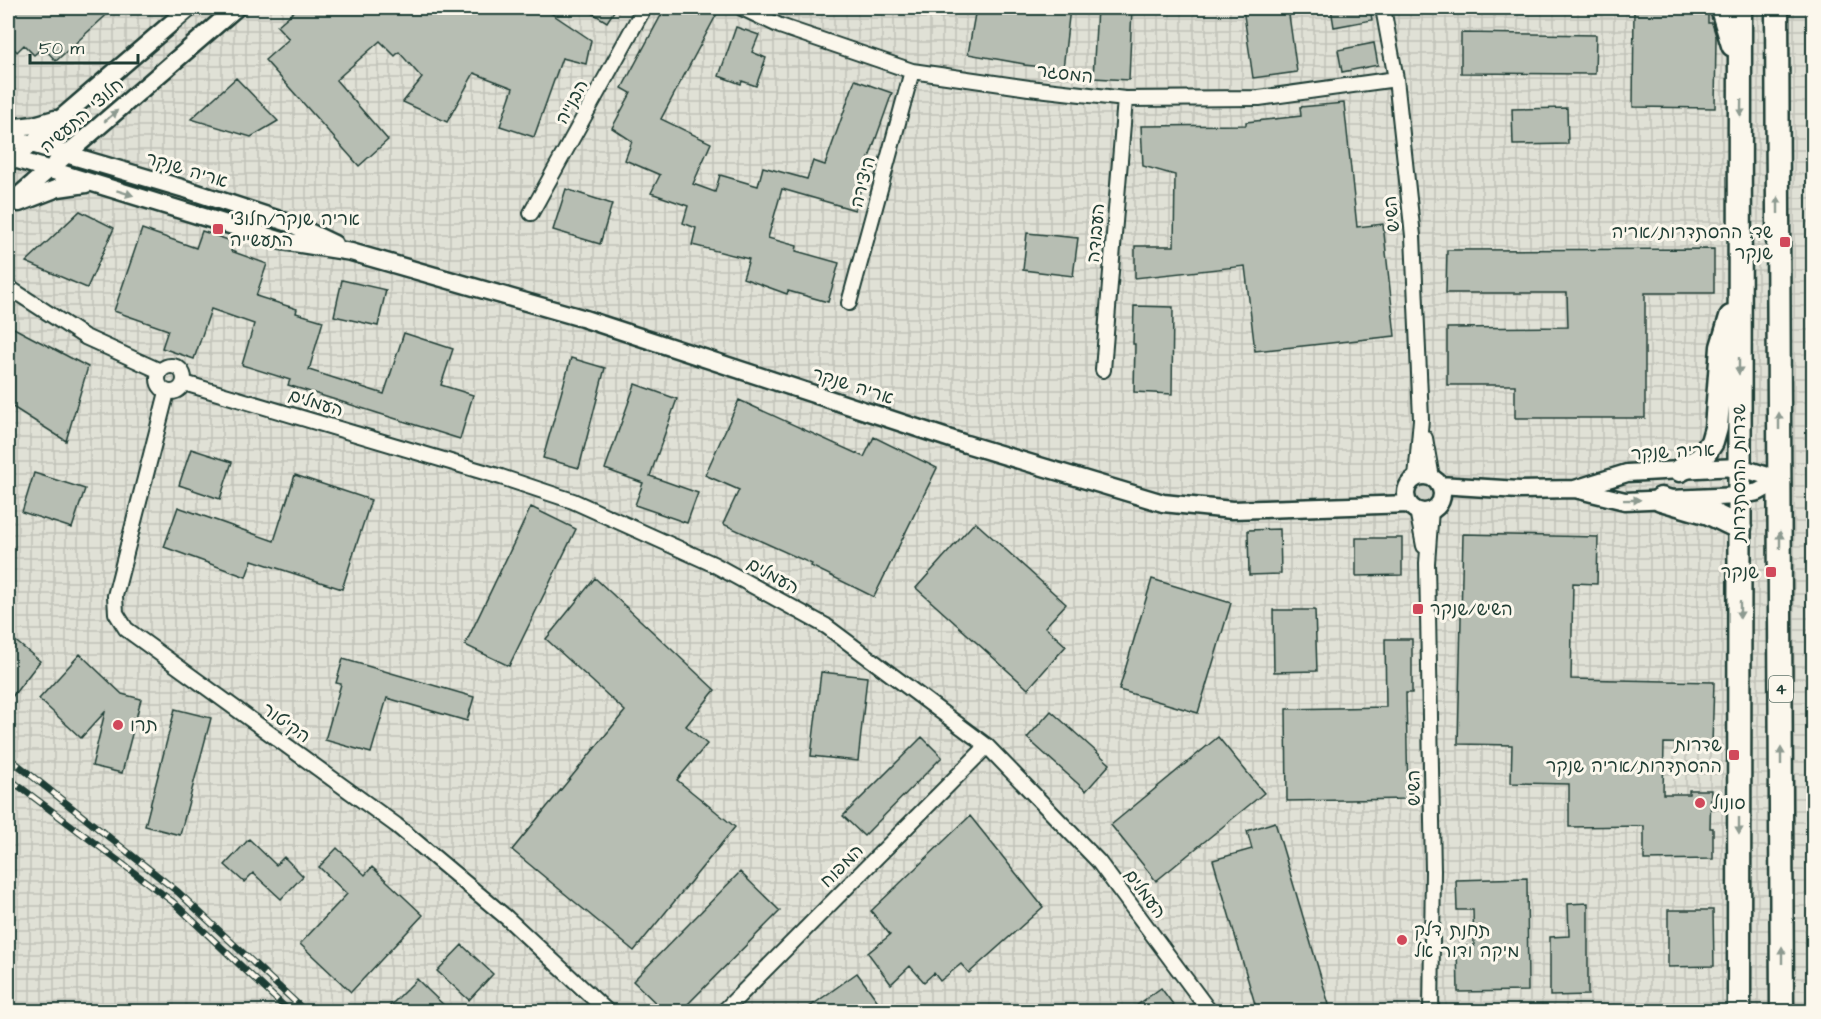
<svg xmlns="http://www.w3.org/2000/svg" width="1821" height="1019" font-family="'Architects Daughter','Playpen Sans Hebrew',sans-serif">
<defs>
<pattern id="industrial-grid" width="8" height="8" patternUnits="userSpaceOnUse" patternTransform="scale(1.5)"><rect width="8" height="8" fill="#e0e1d6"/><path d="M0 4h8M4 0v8" fill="none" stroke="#c0c2b8"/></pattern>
</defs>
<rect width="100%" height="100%" fill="#f2f0e5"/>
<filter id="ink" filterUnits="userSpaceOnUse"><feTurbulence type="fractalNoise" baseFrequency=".0167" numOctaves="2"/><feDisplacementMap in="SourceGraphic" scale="12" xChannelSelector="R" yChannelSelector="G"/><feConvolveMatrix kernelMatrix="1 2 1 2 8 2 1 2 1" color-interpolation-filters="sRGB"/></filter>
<g filter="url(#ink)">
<path fill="url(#industrial-grid)" d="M8,8H1813V1011H8Z"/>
<path fill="#cfd2c8" stroke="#77887e" stroke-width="1.5" d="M1412 494a12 12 0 1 1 24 0a12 12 0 1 1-24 0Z"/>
<path fill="#b7beb3" stroke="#1f3d34" stroke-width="1.5" d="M8,8H114L56,61L43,47L34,55L24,45L17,52L8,42Z
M298,8H543L591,40L586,64L562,58L534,137L500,126L513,88L474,73L447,122L403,102L422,78L399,52L395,56L380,41L336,80L388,140L359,166L265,60L289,39L277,26Z
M584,8H616L607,22Z
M665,8H720L661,119L711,143L693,184L715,192L720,175L758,186L763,167L807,179L813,161L825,165L855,80L892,93L863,175L864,176L855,210L782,189L768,238L797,246L796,251L839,263L828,302L788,291L787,294L743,278L749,259L692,245L696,228L683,223L688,206L651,193L660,175L625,160L632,141L612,128L631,93L622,88Z
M976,8H1070L1063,69L1024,65V64L968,54Z
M1097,8H1132L1129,80L1093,78Z
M1243,8H1288L1297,72L1253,78Z
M1331,8H1370L1372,20L1334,27Z
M1634,8H1708V23H1712L1716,36L1715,108L1633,107Z
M736,27L759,35L752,52L766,58L756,86L742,81L741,84L719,76Z
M1461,33L1596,35L1595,74L1461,73Z
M1374,43L1378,65L1342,72L1338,50Z
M236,78L278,121L251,137L191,119Z
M1344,103L1357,227L1383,224L1395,336L1255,351L1245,266L1135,278V246H1174L1175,175L1143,166L1141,126L1246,125V122L1301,116L1300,107Z
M1567,108L1568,144L1513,145L1512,109Z
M566,189L612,204L600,244L553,230Z
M80,211L114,228L87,288L26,262Z
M142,229L196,248L202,231L234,242L231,251L267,264L256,296L297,309L296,313L323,321L309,370L384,394L404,333L453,349L441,385L473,395L460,439L288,385L290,380L242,365L254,324L211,309L194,359L162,348L168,330L114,311Z
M1027,233L1078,238L1073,276L1023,270Z
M1714,249V293H1645V418H1515V385H1447V328L1568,327L1567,293H1446L1447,250Z
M342,280L386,290L378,326L334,316Z
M1134,306L1173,307L1172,394L1134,392L1135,344H1133Z
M8,325L88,367L66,441L8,404Z
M571,358L605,368L579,468L543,458Z
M635,384L677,399L650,476L698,493L687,523L635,505L643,483L605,469Z
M739,400L864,457L874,437L937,468L874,597L811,566L812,564L723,524L739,490L705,475Z
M191,449L232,462L220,499L179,485Z
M34,473L85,489L72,528L22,512Z
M295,475L371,500L342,589L252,560L246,577L164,547L178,507L274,541Z
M531,507L576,529L509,666L465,645Z
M975,522L1066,604L1045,627L1066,646L1028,689L916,588Z
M1280,529L1281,574L1249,575L1248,530Z
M1463,534L1598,537L1597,584L1573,583L1571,679L1714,682L1712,744L1664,743L1663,794H1689V790H1711L1710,828H1713V859L1644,860V826L1569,827V784L1511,783L1512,745L1458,744Z
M1356,538H1402V575L1356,576Z
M595,578L715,690L686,726L707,744L677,780L735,827L634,951L512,850L625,711L546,639Z
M1152,579L1231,603L1198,713L1119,690Z
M1273,610H1315L1317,671L1274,672Z
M8,635L40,661L8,702Z
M1385,639H1412V693H1406L1408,799L1287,801L1286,709L1386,707Z
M80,654L122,694L141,699L122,773L92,766L105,712L81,738L39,699Z
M343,659L474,697L467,721L387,698L371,753L325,740L341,684L336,683Z
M821,672L867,677L858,761L811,756Z
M175,709L211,718L180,835L145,826Z
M1051,711L1110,764L1086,791L1027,738Z
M922,737L942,757L864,836L843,816Z
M1218,737L1264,793L1156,881L1111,825Z
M970,816L1043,907L969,973L961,964L940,981L934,973L924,982L910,966L891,984L868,953L890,935L871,911Z
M1275,822L1330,1008L1316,1011H1257L1213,860L1252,849L1247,831Z
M249,839L276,865L284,857L303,876L281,899L253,873L244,882L225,865Z
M337,848L365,875L372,867L423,915L351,992L300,944L347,894L319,867Z
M740,872L780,911L681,1011H664L633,981Z
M1527,878L1528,991L1458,992L1457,946H1474L1473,910H1457L1456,880Z
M1588,903V995L1550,996V937L1569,936L1568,904Z
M1668,910H1713L1714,966L1668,967Z
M462,945L493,974L469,1000L437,971Z
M857,973L885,1011H804Z
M417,979L428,990L450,1011H385Z
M1161,988L1178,1011H1129Z"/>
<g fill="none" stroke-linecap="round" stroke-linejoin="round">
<g stroke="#1f3d34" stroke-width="18">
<path id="minor" d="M742,8L780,26L912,71L1029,88L1125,99L1259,98L1396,79
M1383,8L1396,79L1413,236L1421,419L1416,478
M531,213L644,8
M8,287L85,337L160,371
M849,303L912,71
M158 379a13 13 0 1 1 26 0a13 13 0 1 1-26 0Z
M1103,370L1125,99
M184,383L501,477L573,501L713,564L826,626L987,746L1098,861L1210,1012
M167,392L115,596L116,613L126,629L396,825L507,918L608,1012
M1425,438L1432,478
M1417,510L1424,546
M1431,510L1427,563L1433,871L1431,1012
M723,1012L987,746"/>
</g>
<g stroke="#1f3d34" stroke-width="21">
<path id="tertiary" d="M8,128L34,125L55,119
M8,137L185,189L292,224L334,244
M24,150L189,8
M8,157L282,241L351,252L582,318L966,444L1163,503L1232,510L1409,504
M19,203L58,188L86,184
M8,205L236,8
M1406 494a18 18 0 1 1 36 0a18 18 0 1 1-36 0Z
M1439,485L1519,490L1575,489L1625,501L1739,496L1758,492L1780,480
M1575,489L1627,473L1716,468L1739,467L1780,480"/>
</g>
<g stroke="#1f3d34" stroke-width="27">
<path id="trunk" d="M1777,8L1782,1012
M1722,9L1733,45
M1680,470L1701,459L1712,442L1716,428L1722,347L1731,317
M1661,499L1709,513L1740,528
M1739,1012L1740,8"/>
</g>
<use href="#minor" stroke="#fbf7ec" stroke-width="14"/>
<use href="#tertiary" stroke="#fbf7ec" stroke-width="16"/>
<use href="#trunk" stroke="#fbf7ec" stroke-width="22"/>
<g stroke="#1f3d34" stroke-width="7">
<path id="rail" d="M8,757L178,892L306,1012
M8,778L173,902L290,1012"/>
</g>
<use href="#rail" stroke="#fbf7ec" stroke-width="4.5" stroke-dasharray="14" stroke-linecap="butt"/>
</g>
<defs><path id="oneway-solid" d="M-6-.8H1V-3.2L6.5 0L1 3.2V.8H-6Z" transform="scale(1.5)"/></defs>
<g fill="#8d9a90">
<use href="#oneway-solid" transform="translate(1741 108) rotate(91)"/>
<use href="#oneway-solid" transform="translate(111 116) rotate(-41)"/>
<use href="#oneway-solid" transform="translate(125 193) rotate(17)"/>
<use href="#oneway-solid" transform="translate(1778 205) rotate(-90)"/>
<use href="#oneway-solid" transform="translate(1739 366) rotate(90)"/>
<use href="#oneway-solid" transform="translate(1779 421) rotate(-90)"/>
<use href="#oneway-solid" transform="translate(1632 500) rotate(-1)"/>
<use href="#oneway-solid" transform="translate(1780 540) rotate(-90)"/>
<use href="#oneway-solid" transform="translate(1740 610) rotate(90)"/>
<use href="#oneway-solid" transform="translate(1781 756) rotate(-90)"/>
<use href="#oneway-solid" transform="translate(1739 826) rotate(90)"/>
<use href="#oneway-solid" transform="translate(1782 955) rotate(-90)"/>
</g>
</g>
<g fill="#d1495b" stroke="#fbf7ec" stroke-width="2">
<rect x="212" y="223" width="12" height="12" rx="3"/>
<rect x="1779" y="236" width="12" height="12" rx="3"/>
<rect x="1765" y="566" width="12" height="12" rx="3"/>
<rect x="1412" y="603" width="12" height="12" rx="3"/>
<circle cx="118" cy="725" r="6"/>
<rect x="1728" y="749" width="12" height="12" rx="3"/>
<circle cx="1700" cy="803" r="6"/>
<circle cx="1402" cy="940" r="6"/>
</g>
<g text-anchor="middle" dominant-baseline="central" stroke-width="6" stroke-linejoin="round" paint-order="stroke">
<rect fill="#fbf7ec" stroke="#61756b" stroke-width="1.5" x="1769" y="676" width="24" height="26" rx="4.5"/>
<g font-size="16" font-weight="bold" fill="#1f3d34">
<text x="1781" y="689">4</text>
</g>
<g font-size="18" fill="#1f3d34" stroke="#fbf7ec">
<text transform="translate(1065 74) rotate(7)">המסגר</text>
<text transform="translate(572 102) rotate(-61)">הבנייה</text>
<text transform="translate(82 116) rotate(-41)">חלוצי התעשיה</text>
<text transform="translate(187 170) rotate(17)">אריה שנקר</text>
<text transform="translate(863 182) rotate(-75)">היצירה</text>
<text transform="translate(1392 214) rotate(-96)">השיש</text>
<text transform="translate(1096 233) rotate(-85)">העבודה</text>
<text transform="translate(853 386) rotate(18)">אריה שנקר</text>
<text transform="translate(316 403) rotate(17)">העמלים</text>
<text transform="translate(1673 452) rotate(-3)">אריה שנקר</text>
<text transform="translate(1739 473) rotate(-90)">שדרות ההסתדרות</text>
<text transform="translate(773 576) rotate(29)">העמלים</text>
<text transform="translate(286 723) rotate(36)">הקיטור</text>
<text transform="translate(1414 788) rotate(-91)">השיש</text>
<text transform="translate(842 866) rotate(-45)">המפוח</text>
<text transform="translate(1145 894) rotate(53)">העמלים</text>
</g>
<g font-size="18" fill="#1f3d34" stroke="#fbf7ec" text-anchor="start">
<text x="230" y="219">אריה שנקר/חלוצי<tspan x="230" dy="21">התעשייה</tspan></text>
<text x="1773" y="232" text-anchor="end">שד. ההסתדרות/אריה<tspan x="1773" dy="21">שנקר</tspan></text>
<text x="1759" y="572" text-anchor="end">שנקר</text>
<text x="1430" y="609">השיש/שנקר</text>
<text x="130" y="725">תרו</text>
<text x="1722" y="745" text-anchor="end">שדרות<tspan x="1722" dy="21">ההסתדרות/אריה שנקר</tspan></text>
<text x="1712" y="803">סונול</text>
<text x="1414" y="930">תחנת דלק<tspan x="1414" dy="21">מיקה ודור אל</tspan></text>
</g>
</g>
<rect width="1821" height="1019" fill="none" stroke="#fbf7ec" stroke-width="30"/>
<rect x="15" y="15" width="1791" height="989" fill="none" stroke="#1f3d34" stroke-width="2" filter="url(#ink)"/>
<path d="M30 54v9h108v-9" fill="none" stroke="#1f3d34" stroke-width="3"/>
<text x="39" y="54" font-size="18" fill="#1f3d34" stroke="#fbf7ec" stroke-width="4.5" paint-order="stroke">50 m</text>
</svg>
